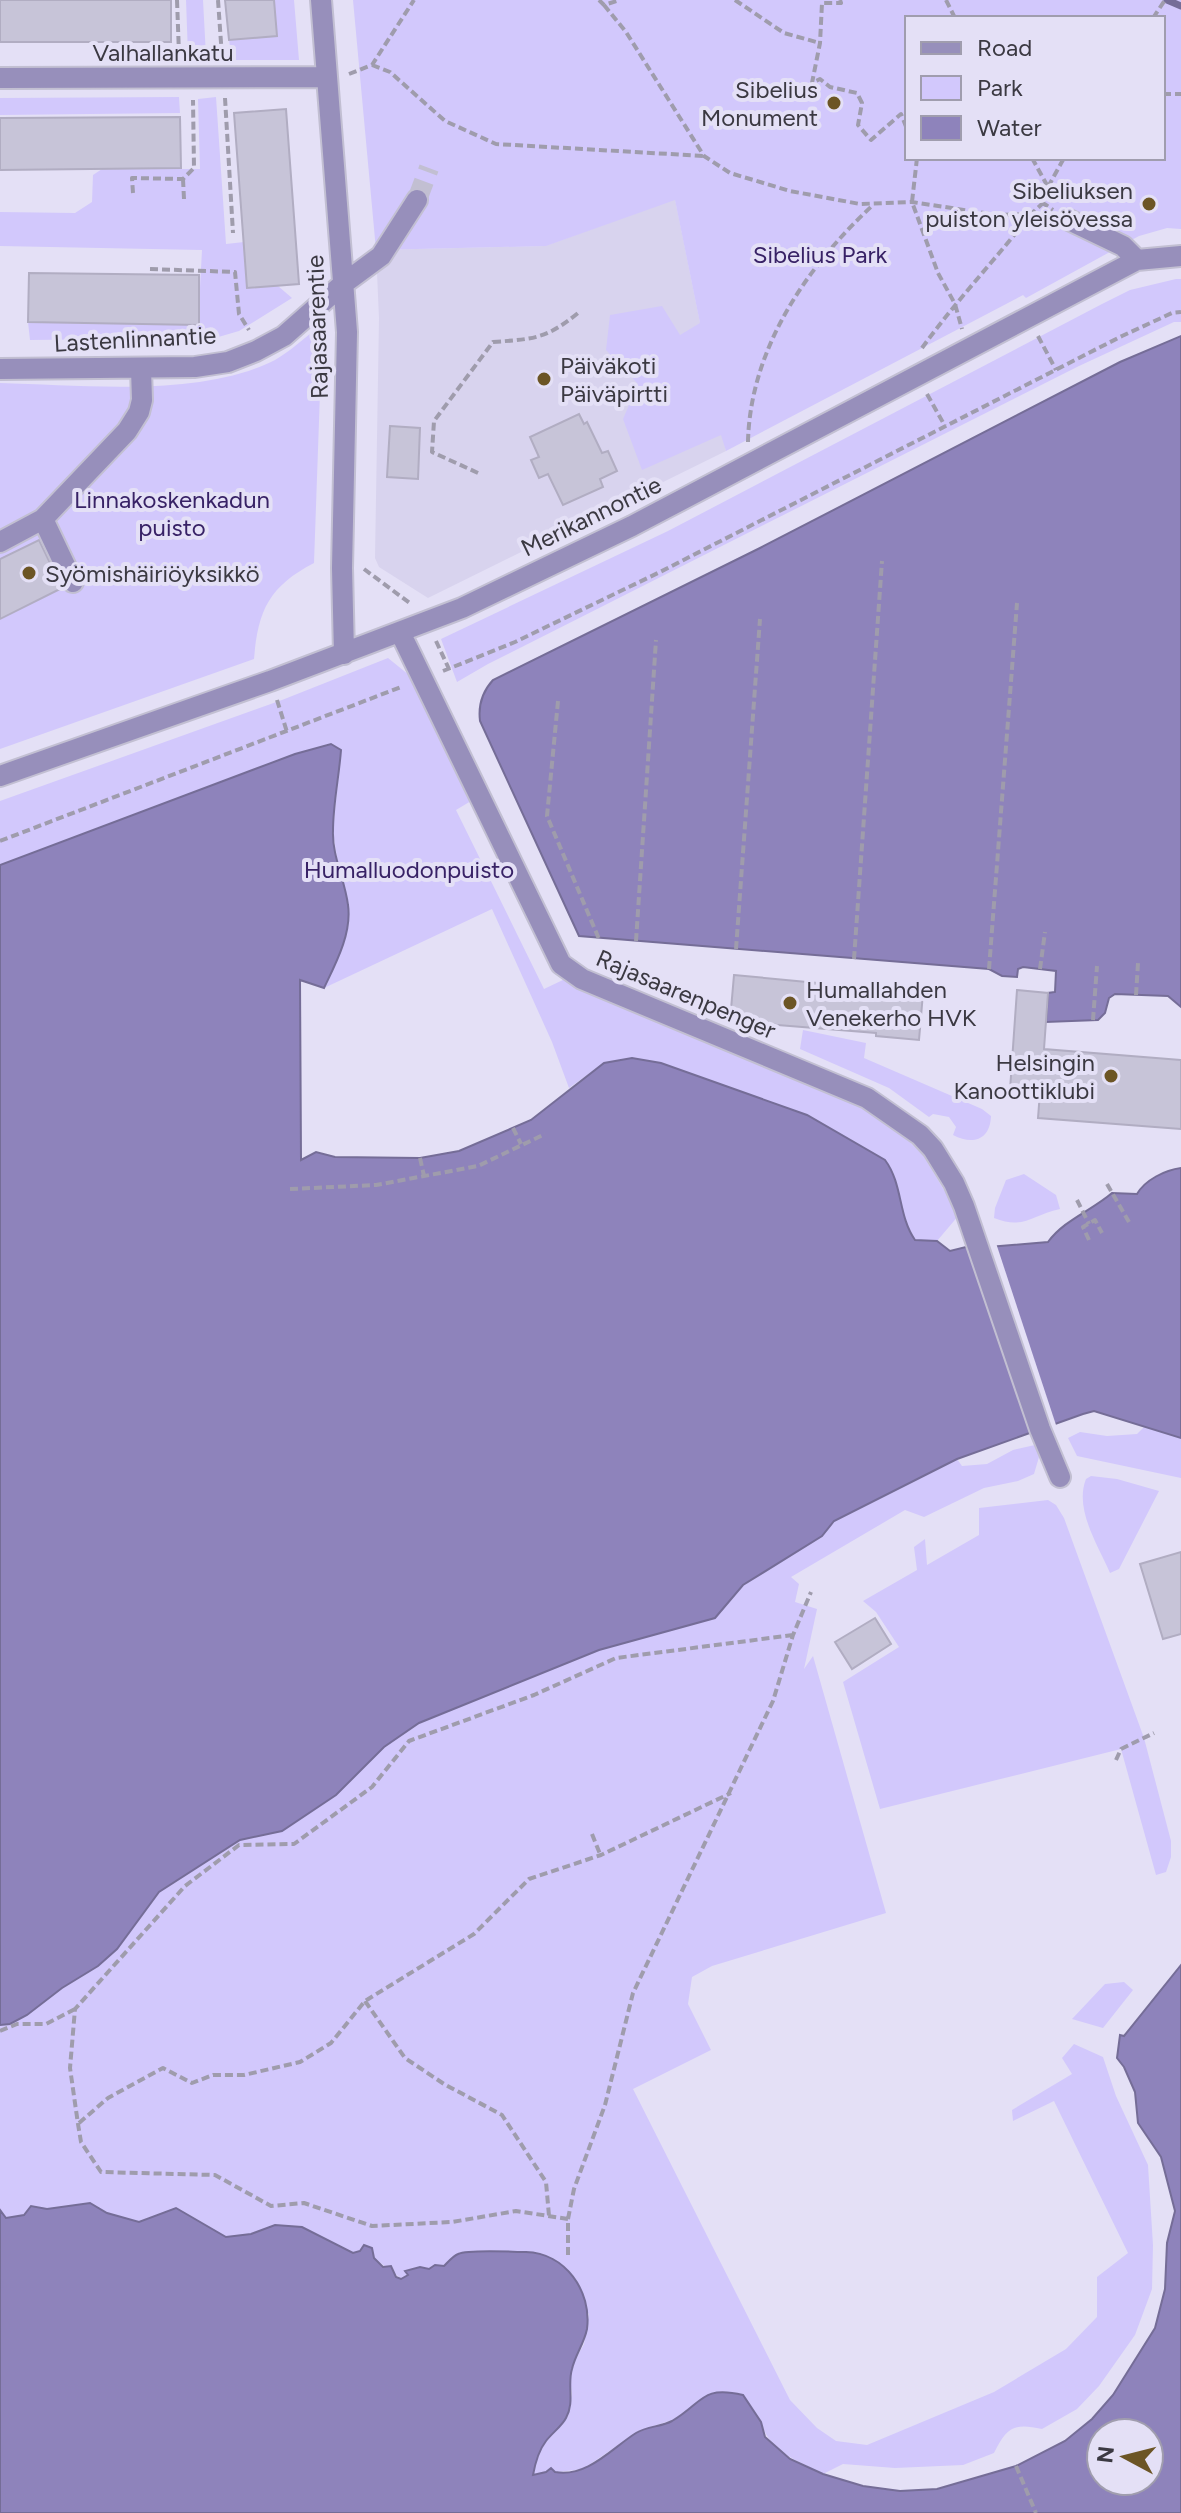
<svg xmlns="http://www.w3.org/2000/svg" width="1181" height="2513" font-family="Figtree,sans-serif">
<rect width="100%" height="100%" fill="#e4e0f6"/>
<path fill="#d8d3ee" d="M675,199L726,451L428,598L379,567L375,558L379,318L376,250L545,246Z"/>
<path fill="#d2c8fc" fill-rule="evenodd" d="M186,0H203L206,56L188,55Z
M274,0H294L299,60H232L229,40L277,36Z
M353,0H1181V229L1167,228L1139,236L1026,298L1023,295L726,451L721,435L642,470L623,419L638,384L606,350L610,315L662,306L680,335L700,323L675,200L546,246L376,250ZM907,18H1163V158H907Z
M179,97L180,113L0,115V98Z
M216,97L226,244L244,242L247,288L278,286L292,298L239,331L215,338L30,340L28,322L198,325L202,250L0,246V212L75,213L92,202L93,175L102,169H200L198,99Z
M1176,279H1181V322H1174L1079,366L488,664L457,682L441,639L668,531L1102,304L1130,290Z
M315,330L322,336L314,563C270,586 258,609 254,659L0,749V619L64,587L40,539L0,559V383C83,385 200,398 275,360C289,352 302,340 315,330Z
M388,658L409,675L471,801L456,810L544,989L565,979L607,1001L865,1108L893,1126L923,1155L959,1215L937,1241H915L905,1226L893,1172L604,1063L569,1088L552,1042L492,909L324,988L337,962L348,903L339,870L333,832L341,750L332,744L295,754L0,865V801L282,700Z
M803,1030L866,1043L864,1058L982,1109L991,1116C990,1141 972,1145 953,1135L956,1127L949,1117L933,1114L929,1117L889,1088L800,1049Z
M1024,1174L1056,1195L1060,1209C1032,1215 1024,1230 994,1218L995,1208L1006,1180Z
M1144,1427L1181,1438V1478L1077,1456L1068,1438L1080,1432L1107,1436L1137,1434Z
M1035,1445L1039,1457L1034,1474L1018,1481L984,1488L924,1517L905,1510L791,1577L799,1584L795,1602L817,1609L804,1669L813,1656L886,1913L712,1966L692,1977L688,2004L711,2050L633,2089L790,2400L817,2428L836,2441L867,2445L994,2392L1066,2349L1097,2317V2277L1128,2253L1054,2101L1013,2121L1012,2110L1072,2074L1062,2058L1074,2044L1103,2057L1116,2096L1148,2165L1153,2245L1152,2289L1135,2335L1099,2386L1077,2409L1042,2429C1014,2423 1007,2427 994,2453L963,2465L895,2468L843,2464L823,2474C798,2460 770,2453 761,2422L672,2420L639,2431L583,2469L532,2475L543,2443L567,2417L572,2394L570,2378L572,2366L584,2344L589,2314L536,2252L459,2253L444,2266L429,2269L420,2267L406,2271L408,2275L402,2279L374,2258L371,2248L353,2253L302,2227L275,2225L251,2234L225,2237L176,2208L139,2222L107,2213L90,2204L47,2209L32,2206L24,2215L6,2218L0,2210V2025L10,2024L173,1877L394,1724L522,1681L599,1650L715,1618L743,1585L822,1536L834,1521L957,1459L962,1466L987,1464L1013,1450Z
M1091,1476L1117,1479L1159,1491L1119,1569L1110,1573C1098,1545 1074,1509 1086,1479Z
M1048,1500L1056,1505L1064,1518L1144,1738L1171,1841V1857L1166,1872L1156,1875L1121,1749L880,1809L843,1682L899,1647L876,1612L863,1601L917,1570L914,1547L925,1539L927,1565L979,1535V1508Z
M1124,1982L1133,1990L1103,2028L1072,2019L1105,1984Z"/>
<path fill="#8e83bb" stroke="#756d97" stroke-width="2" fill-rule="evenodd" d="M1181,336V1007L1168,996L1115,994L1109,998L1105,1013L1098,1020L1046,1022L1048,993L1055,992L1056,971L1023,967L1018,969L1017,977L1002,976L989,969L579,936L480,721C478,705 482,692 493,680L760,548L1120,362Z
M331,744L341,750C339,777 333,804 333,831C332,856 345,880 348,905C352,933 336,963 324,988L300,980L301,1160L316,1152L335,1157L420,1158L459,1151L531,1120L604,1063L632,1058L661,1063L807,1115L885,1160C903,1184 898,1216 915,1240L937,1241L950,1251L970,1246L988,1247L1048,1242C1064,1220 1091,1211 1112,1193L1137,1194C1145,1180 1165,1170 1181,1168V1438L1094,1411L1083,1414L957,1459L834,1521L822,1536L743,1585L715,1618L599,1650L419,1723L384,1747L336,1795L282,1831L240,1840L159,1892L117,1949L98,1966L62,1988L27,2015L10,2024L0,2025V865L295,754Z
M1181,1965V2513H0V2210L6,2218L24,2215L31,2206L47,2209L90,2203L107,2213L139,2222L176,2208L226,2237L251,2234L275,2225L302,2227L353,2253L360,2251L364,2245L372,2248L374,2258L383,2267L391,2266L396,2277L401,2279L408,2275L405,2271L420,2267L429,2269L435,2265L444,2266C448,2262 453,2256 458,2254C469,2249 512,2252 526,2252C565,2253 592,2291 587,2329C584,2344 575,2355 572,2369C567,2385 575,2402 566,2418C562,2426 552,2433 546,2441C539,2450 535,2464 533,2475L546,2472L551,2468L555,2472C587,2478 612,2448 636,2433C647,2426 661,2427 672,2421C703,2403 701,2385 743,2395L761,2422L765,2437L790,2459L823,2474L863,2486L900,2491L937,2489L1016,2466L1065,2441L1092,2419L1113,2395L1155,2328L1165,2289L1167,2243L1175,2211L1161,2157L1138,2123L1135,2092L1124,2067L1117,2058L1120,2035L1124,2036ZM1101,2433H1149V2481H1101Z"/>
<path fill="#e4e0f6" d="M970,1242L996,1243L1057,1428L1032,1436Z"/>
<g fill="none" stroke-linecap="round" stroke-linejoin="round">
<path stroke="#756d97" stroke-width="7" d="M1167,0L1181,6"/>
</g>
<path fill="#c7c4d8" stroke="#b1adc2" stroke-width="2" d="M0,0H171V42H0Z
M225,0H274L277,36L229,40Z
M286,109L299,284L247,288L234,113Z
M180,117L181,168L0,170V118Z
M29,273L199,275V325L28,322Z
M579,414L584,424L587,422L602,453L608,451L617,471L600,479L603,487L563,505L548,474L539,478L531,460L539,457L530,437Z
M390,426L420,428L418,479L387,477Z
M39,540L62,588L0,619V559Z
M734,975L923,993L919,1040L876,1036V1033L730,1021Z
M1017,990L1048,993L1044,1049L1181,1060V1129L1038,1118L1040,1092L1010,1090Z
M1181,1552V1634L1163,1639L1140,1564Z
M875,1618L891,1644L852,1669L835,1642Z"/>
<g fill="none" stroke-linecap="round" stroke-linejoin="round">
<path stroke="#c2bfd2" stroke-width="20" stroke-dasharray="20 10" stroke-linecap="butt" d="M417,200L429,168"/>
<g stroke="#c2bfd2" stroke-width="24">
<path id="minor" d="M321,0L347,332L342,568L344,654
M0,78L327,77
M1069,220L1123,246L1137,260
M0,369L195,367L228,362L256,351L284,336L343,284L381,256L417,200
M43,519L73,582
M0,542L43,519L127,431L139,412L142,400L141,369
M400,632L561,964L582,979L867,1098L920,1135L933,1149L954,1183L964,1206L1040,1429L1060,1477
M0,776L270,681L462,608L632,526L1137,260L1181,256"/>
</g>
<path stroke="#9f9cac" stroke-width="4" stroke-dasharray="8 4" stroke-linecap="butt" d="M177,0L179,54
M218,0L222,57
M599,0L604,5L620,0
M735,0L784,33L820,43
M840,0L841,3H822L820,43L812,83L820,79L830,87L857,93L862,103L858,125L871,140L901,114L907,129
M946,0L955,18
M604,5L626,32L704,156L730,173L790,191L860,204L912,202L997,215L1031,214L1043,203
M1153,18L1165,0
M372,65L390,72L445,121L496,144L704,156
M349,74L372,65L414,0
M1163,94H1181
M225,98L233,233
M917,158L912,202L938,273L955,304L962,329
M1032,158L1048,187L1043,203L1053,210
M183,179L184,199
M1048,187L1064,158
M133,193L132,178L183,179L194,168L193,100
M150,269L235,272L239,314L249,330
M1038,336L1056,370
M922,348C956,301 996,259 1031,214
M927,394L945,426
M748,442C750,349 807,266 873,205
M478,473L432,452L434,421L493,342C534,339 546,339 578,313
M364,569L411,604
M436,641L449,669
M443,671L515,642L660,572L1122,336L1172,313L1181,312
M277,700L287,732
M558,701L547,816L599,939
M0,841L401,687
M636,941L656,640
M736,949L760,619
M854,959L882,561
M989,969L1017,603
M1040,969L1045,932
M1136,995L1138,963
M1093,1020L1097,966
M513,1128L521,1144
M420,1158L424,1176
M1107,1184L1129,1222
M290,1189L376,1185L478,1166L545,1134
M1077,1200L1089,1224
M1089,1240L1083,1227L1095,1220L1102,1233
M1116,1760L1121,1749L1154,1733
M592,1834L600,1854
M365,2001L405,2058L444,2084L502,2115L546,2182L549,2216
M0,2031L17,2024H46L75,2009
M79,2123L108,2098L163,2068L192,2083L213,2075H244L300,2062L331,2043L365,2001L474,1934L529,1879L601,1855L731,1793
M568,2219L516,2211L452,2222L372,2226L304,2203L271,2206L215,2175L101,2172L81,2142L78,2124L70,2068L75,2009L185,1886L239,1845L294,1844L372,1787L409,1741L534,1695L616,1658L793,1635
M568,2255V2219L574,2189L605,2105L633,1993L773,1701L793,1635L811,1592
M1016,2466L1036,2513"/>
<use href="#minor" stroke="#978fbb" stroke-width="20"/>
</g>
<g fill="#6c5525" stroke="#e4e0f6" stroke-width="3">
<circle cx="834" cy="103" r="8"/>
<circle cx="1149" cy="204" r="8"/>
<circle cx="544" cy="379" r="8"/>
<circle cx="29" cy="573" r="8"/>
<circle cx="790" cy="1003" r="8"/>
<circle cx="1111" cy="1076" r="8"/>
</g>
<g text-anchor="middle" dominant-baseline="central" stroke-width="8" stroke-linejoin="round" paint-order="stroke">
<g font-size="24" fill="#3b3942" stroke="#e4e0f6">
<text x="163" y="52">Valhallankatu</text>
<text transform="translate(317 327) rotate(-92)">Rajasaarentie</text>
<text transform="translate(135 339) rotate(-3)">Lastenlinnantie</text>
<text transform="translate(591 516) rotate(-26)">Merikannontie</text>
<text transform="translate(686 994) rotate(23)">Rajasaarenpenger</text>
</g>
<g font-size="24" fill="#3b3942" stroke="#e4e0f6" text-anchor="end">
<text x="818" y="89">Sibelius<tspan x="818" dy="28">Monument</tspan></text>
<text x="1133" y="190">Sibeliuksen<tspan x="1133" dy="28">puiston yleisövessa</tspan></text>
<text x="560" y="365" text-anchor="start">Päiväkoti<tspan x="560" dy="28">Päiväpirtti</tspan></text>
<text x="45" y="573" text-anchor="start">Syömishäiriöyksikkö</text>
<text x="806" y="989" text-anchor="start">Humallahden<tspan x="806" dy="28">Venekerho HVK</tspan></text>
<text x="1095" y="1062">Helsingin<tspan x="1095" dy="28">Kanoottiklubi</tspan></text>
</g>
<g font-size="24" fill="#382266" stroke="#e4e0f6">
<text x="820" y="254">Sibelius Park</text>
<text x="172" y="499">Linnakoskenkadun<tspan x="172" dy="28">puisto</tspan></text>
<text x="409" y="869">Humalluodonpuisto</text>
</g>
</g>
<rect x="905" y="16" width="260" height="144" fill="#e4e0f6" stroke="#a09dae" stroke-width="2"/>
<rect x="921" y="42" width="40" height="12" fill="#978fbb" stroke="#a09dae" stroke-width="2"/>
<text x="977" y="56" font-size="24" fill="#3b3942">Road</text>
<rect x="921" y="76" width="40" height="24" fill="#d2c8fc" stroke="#a09dae" stroke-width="2"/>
<text x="977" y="96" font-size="24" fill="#3b3942">Park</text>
<rect x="921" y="116" width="40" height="24" fill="#8e83bb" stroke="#a09dae" stroke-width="2"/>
<text x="977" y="136" font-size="24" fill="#3b3942">Water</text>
<g transform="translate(1125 2457) rotate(277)"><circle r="38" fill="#e4e0f6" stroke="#a09dae" stroke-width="2"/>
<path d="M0-6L14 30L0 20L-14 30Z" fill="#6c5525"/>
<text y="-12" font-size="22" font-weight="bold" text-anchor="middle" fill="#3b3942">N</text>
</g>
</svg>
